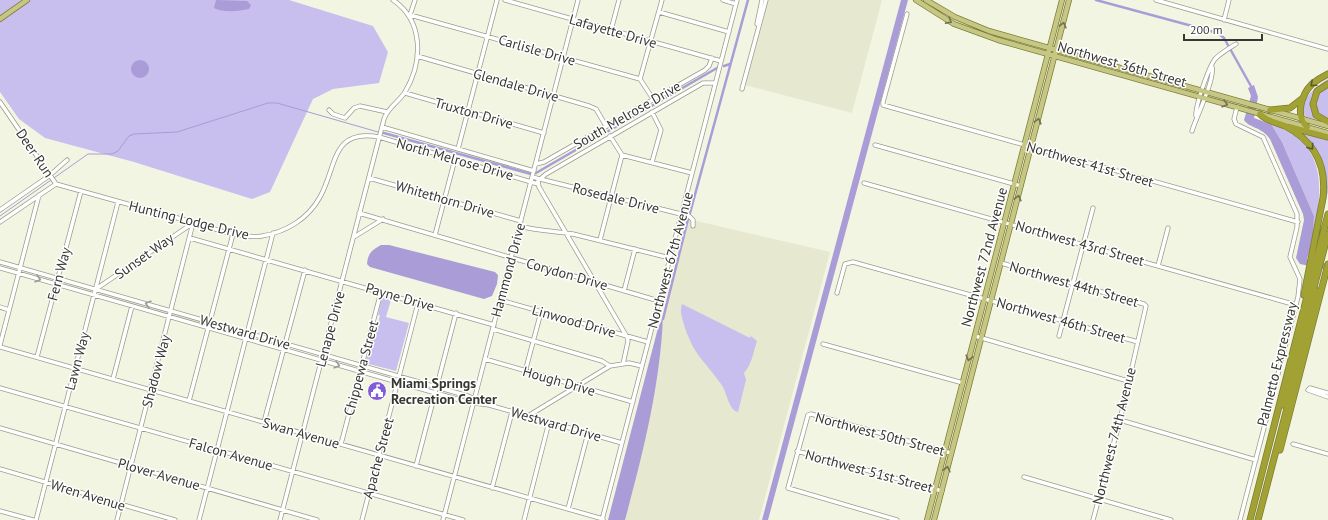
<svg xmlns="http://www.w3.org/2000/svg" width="1328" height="520" font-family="'PT Sans',sans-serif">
<rect width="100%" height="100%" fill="#f3f5e3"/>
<path fill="#e6e8d0" d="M767,0H882L852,113L745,85Z
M688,219L830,252L759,520H615Z"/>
<path fill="#c8bfee" d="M0,0H289L373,26L388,52L379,83L333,89L313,99L270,192L252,199L134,162L45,138L19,119L0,92Z
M1328,79V82C1308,87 1306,107 1319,120L1306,117C1296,102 1316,86 1328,79Z
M1328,86V120C1320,116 1309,103 1317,94C1319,91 1325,88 1328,86Z
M1271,124C1328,144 1323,187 1313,238L1314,216L1282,142Z
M1298,131L1328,139V192L1324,209C1325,187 1328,165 1314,146C1310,140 1303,136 1298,131Z
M382,297L391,300L386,317L409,323L396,371L365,363L376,322L378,323L380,315H378Z
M682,304L750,338L751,336L757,341C753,353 752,364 744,373L746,380L738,412C728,410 727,391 721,384C705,361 695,357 685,328C683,320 679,312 682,304Z"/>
<path fill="#a99cd7" d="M216,0L247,1L251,5L249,9C239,11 223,13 214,8Z
M901,0H908L768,520H762Z
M131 69a9 9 0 1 1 18 0a9 9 0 1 1-18 0Z
M1254,85L1258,97L1254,118L1271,124L1282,142L1314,216L1313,240L1307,259L1328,264V270L1300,264L1296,258L1304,220L1303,214L1270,139C1262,127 1249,128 1244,120L1251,96L1248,88Z
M381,245H389L495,272L498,275L497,284L492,296L484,299L370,267L367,264C368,253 372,250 381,245Z
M663,317C660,386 643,453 625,520H608L658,328Z"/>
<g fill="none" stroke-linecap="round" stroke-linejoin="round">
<path stroke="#a99cd7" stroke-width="1" d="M0,216L88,154H112L118,151L129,136L134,134L177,132L268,103H277L378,132"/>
<path stroke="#a99cd7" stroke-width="2.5" d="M1096,0L1218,33L1224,38L1252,88
M724,66L730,64
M384,133L531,174
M536,173L717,68
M690,213L748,0
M663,319L688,219"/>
<g stroke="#9b9c8c" stroke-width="5">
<path id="minor" d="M415,0L410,15L640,79L653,99
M505,0L721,61
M723,0L736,4
M1156,0L1328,49
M659,12L729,32
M907,14L883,102V105L1298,222
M1224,20L1229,0
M757,24L762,0
M611,30L619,0
M417,56L589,106L596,109L606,126
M640,79L662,0
M742,89L766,0
M405,93L544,133
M0,102L56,184
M1237,107L1234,119L1236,124L1263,137L1297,214V227L1290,257L1300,279L1298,297L1240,520
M329,110L333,114L345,118L354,108L360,106L387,112
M1196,116C1195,106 1209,67 1215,59C1221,53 1228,49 1236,44
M382,127L534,171
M1192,131C1196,117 1215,80 1212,67
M875,145L1021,186
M458,149L497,0
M622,155L692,173
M652,162L661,130L652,112
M536,164L544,162L705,70L709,66L712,58
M532,177L689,216L693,220V226
M369,178L521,221
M864,183L1296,305
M56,184C104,197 151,211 199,224C218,230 241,239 262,236C286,232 308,219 320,197C337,167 331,128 379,137L538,184
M0,210L49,176L67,160
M359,213L659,301
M0,222L56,184
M519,226C538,231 554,231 573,234L670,258
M435,235L455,159
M354,237L383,219
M190,238L494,325
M600,240L622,155L610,136
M0,262L468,396L487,404
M1001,263L1144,304L1146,306L1120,420L1093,520
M1158,266L1168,228
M0,268L467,402L489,405L622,443
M96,289L193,223
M624,291L635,249
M837,293L845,264L853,262L1138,342
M500,300L648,342
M0,307L9,310
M493,329L602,361L610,366
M975,336L1128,381
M1059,336L1093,208
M823,344L963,383
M0,345L39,195
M0,347L603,519
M37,357L81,191
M485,359L633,402
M623,364L628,341L627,337L539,187L538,181L546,174L703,83H715
M525,372L541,312
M113,379L132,306
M0,388L463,520
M1328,393L1310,388L1308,390L1328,397
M189,401L233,234
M528,416L610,366L629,363L642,366
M1120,420L1256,460
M264,422L305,270
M0,428L317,520
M341,444L381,292
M1293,444L1328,454
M797,451L942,491
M416,466L456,313
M0,469L175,520
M1024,477L1171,520
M492,488L512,412
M568,509L588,433
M0,511L33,520
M36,520L118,202
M117,520L193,223
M199,520L273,233
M280,520L384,119C388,107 399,102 405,92C423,62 424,21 393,0
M362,520L418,303
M443,520L578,0
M524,520L549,422
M602,520L737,0
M897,520L788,488L808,415L811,414L951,453"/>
</g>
<g stroke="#7c7d32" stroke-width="6">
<path id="major" d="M916,0L954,24L998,40L1328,133
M926,0L955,17L989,31L1328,126
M0,19L27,0
M927,520L1062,0
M934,520L1069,0"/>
</g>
<g stroke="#7c7d32" stroke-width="7">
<path id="highway" d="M1328,84L1317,91L1313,104L1316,115L1328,122
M1270,110L1290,108L1303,98
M1260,114C1266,121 1276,122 1285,126C1314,141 1327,165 1323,198L1304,295
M1290,127L1328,137
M1307,127C1295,116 1301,95 1312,84C1317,80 1322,77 1328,74
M1312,310L1318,291
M1283,405L1328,234
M1280,450L1328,264
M1250,520L1328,214
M1258,520L1313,308"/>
</g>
<use href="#minor" stroke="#fff" stroke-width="3.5"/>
<use href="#major" stroke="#c7c785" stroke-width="4.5"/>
<use href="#highway" stroke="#a1a233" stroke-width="5.5"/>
</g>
<defs><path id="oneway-chevron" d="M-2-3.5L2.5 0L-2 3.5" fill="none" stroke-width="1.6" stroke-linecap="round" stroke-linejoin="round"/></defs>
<g stroke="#717153">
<use href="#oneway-chevron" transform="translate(949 21) rotate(29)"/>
<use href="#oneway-chevron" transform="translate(1063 25) rotate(-76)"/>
<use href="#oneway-chevron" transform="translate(1225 104) rotate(16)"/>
<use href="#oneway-chevron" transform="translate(1038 121) rotate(-75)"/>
<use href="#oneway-chevron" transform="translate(1018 198) rotate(-76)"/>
<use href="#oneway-chevron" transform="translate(969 358) rotate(105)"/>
<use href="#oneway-chevron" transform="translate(947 469) rotate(-76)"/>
</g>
<g stroke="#575832">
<use href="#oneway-chevron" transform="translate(1313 84) rotate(138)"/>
<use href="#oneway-chevron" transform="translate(1311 147) rotate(54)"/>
</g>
<g stroke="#9b9c98">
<use href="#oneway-chevron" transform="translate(38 279) rotate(16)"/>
<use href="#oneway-chevron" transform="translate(148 304) rotate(-164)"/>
<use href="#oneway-chevron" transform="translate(337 365) rotate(16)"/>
</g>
<defs>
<g id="civic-disc" transform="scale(1)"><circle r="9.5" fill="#825cd7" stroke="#fff"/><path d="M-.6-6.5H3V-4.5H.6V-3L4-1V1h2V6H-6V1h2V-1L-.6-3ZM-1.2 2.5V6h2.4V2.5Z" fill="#fff"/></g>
</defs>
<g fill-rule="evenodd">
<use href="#civic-disc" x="377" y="391"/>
</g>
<g text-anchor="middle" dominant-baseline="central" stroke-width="3" stroke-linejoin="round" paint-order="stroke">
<g font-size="14" fill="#373831" stroke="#fff">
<text transform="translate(613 31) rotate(16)">Lafayette Drive</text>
<text transform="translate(537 50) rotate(16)">Carlisle Drive</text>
<text transform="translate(1122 64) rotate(16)">Northwest 36th Street</text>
<text transform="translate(516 85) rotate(16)">Glendale Drive</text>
<text transform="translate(474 113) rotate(16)">Truxton Drive</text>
<text transform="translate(627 115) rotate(-30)">South Melrose Drive</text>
<text transform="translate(35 153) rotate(56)">Deer Run</text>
<text transform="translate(455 159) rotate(16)">North Melrose Drive</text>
<text transform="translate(1090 164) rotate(16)">Northwest 41st Street</text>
<text transform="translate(616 198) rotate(14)">Rosedale Drive</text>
<text transform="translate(445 199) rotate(16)">Whitethorn Drive</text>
<text transform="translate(189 220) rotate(14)">Hunting Lodge Drive</text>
<text transform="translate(1080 243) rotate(16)">Northwest 43rd Street</text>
<text transform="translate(144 256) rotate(-35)">Sunset Way</text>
<text transform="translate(984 257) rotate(-75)">Northwest 72nd Avenue</text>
<text transform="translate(670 260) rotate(-75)">Northwest 67th Avenue</text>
<text transform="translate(508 270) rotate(-75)">Hammond Drive</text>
<text transform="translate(59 274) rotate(-75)">Fern Way</text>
<text transform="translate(567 274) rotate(16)">Corydon Drive</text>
<text transform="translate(1074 284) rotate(16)">Northwest 44th Street</text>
<text transform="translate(400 297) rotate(16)">Payne Drive</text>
<text transform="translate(1061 320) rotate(16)">Northwest 46th Street</text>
<text transform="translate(574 321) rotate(16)">Linwood Drive</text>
<text transform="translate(330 329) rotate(-75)">Lenape Drive</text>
<text transform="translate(245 332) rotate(16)">Westward Drive</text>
<text transform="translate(77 361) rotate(-75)">Lawn Way</text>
<text transform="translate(1277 364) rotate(-76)">Palmetto Expressway</text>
<text transform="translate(361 368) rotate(-75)">Chippewa Street</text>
<text transform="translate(156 371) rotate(-75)">Shadow Way</text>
<text transform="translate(559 381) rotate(16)">Hough Drive</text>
<text transform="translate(556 424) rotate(16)">Westward Drive</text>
<text transform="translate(301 433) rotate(16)">Swan Avenue</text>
<text transform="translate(880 434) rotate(15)">Northwest 50th Street</text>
<text transform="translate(1114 436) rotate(-76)">Northwest 74th Avenue</text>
<text transform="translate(231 454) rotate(16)">Falcon Avenue</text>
<text transform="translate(378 458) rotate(-75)">Apache Street</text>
<text transform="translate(869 471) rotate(15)">Northwest 51st Street</text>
<text transform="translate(159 474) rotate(16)">Plover Avenue</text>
<text transform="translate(88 495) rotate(17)">Wren Avenue</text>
</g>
<g font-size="14" font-weight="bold" fill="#373831" stroke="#fff" text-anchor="start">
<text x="391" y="383">Miami Springs<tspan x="391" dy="16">Recreation Center</tspan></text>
</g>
</g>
<path d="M1184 34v6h78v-6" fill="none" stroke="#373831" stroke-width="2"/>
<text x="1190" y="34" font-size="12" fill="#373831" stroke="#ffffff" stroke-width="3" paint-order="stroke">200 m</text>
</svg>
